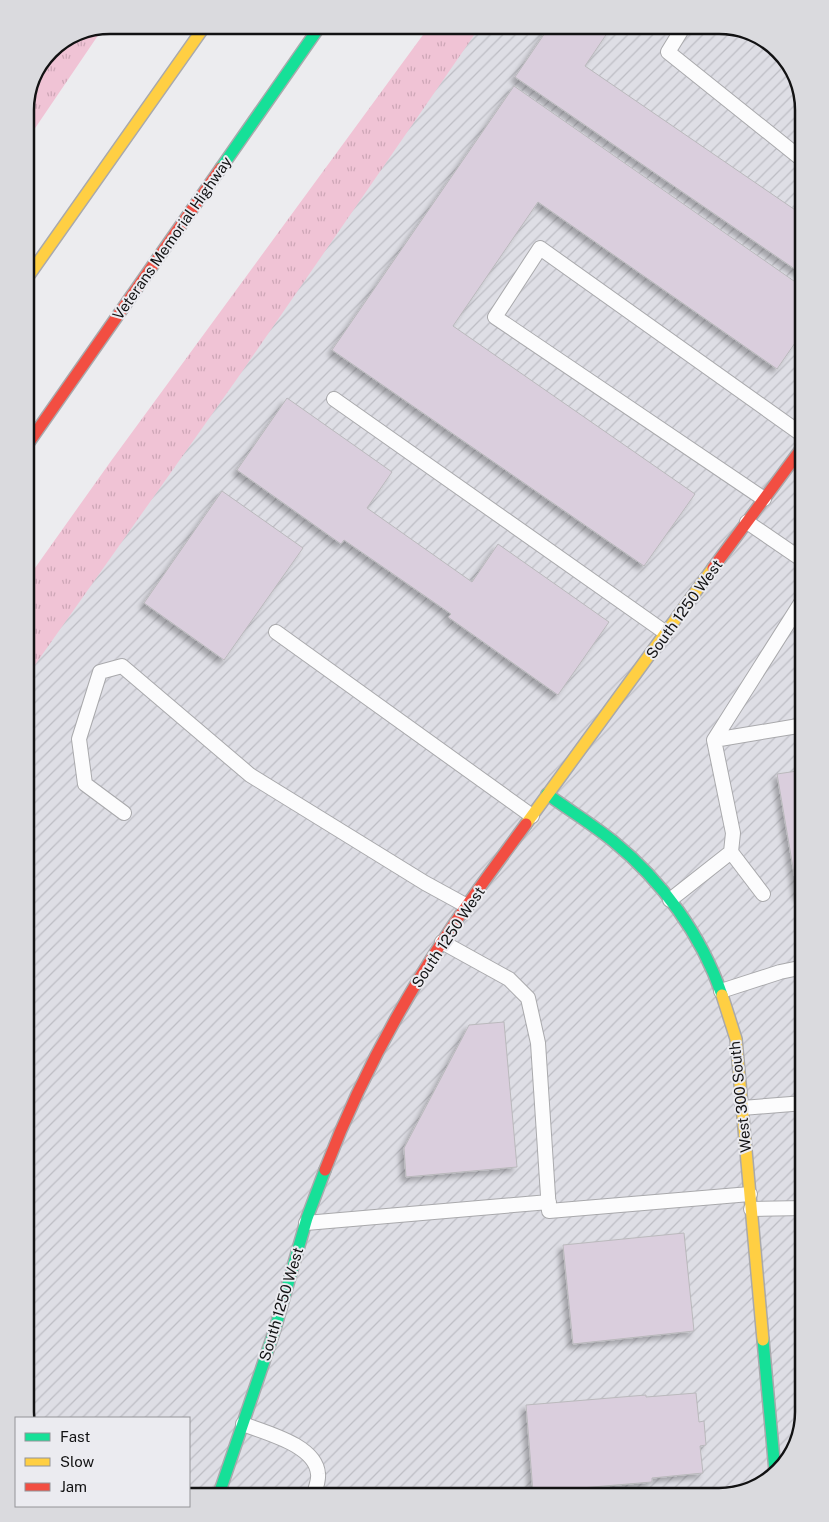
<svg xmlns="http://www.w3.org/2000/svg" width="829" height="1522" font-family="'Public Sans',sans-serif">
<defs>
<pattern id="industrial-furrows" width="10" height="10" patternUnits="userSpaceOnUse" patternTransform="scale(1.25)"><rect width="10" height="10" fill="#dedee5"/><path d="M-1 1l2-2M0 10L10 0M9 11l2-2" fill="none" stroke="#bdbdc4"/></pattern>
<pattern id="grass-tufts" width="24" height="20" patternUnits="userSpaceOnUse" patternTransform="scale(1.25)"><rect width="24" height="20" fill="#f0c3d5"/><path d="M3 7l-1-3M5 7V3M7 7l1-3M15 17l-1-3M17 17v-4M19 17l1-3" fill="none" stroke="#cda6b6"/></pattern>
<filter id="shadow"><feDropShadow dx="-4.5" dy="4.5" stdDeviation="2.5" flood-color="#0004"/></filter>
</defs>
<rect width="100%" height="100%" fill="#ececef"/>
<path fill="url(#industrial-furrows)" d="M725,25L767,39L797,77L804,110V1412L790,1460L752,1490L719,1497H189V1418H26L25,1412V658L475,28Z"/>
<path fill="url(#grass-tufts)" d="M428,28H479L239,376L25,679V582L111,461Z
M78,31H101L25,143V105L50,50Z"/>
<path fill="#dacedd" stroke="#bab9bc" filter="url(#shadow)" d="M612,26L585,66L804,216V271L802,274L515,77L549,27Z
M514,86L804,288V330L777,369L538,202L453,326L695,494L644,566L332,350Z
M287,398L392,472L367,508L472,582L498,544L609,622L558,695L448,617L451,614L344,540L341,544L237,470Z
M222,491L303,548L224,660L144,603Z
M804,770V896L798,897L777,774Z
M504,1022L517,1167L406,1177L404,1148L469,1025Z
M684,1233L694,1331L573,1344L563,1245Z
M696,1393L699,1422L704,1421L706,1445L700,1446L703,1473L652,1478V1482L533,1492L526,1405L646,1395V1397Z"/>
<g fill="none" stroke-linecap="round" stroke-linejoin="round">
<g stroke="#a9a9ac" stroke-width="16">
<path id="lane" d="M684,26L668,52L804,161
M334,399L666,633
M764,499L495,317L540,248L804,436
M747,522L804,561
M276,632L532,816
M714,740L804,725
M124,813L85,784L79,739L100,672L122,666L250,775L425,883L467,906
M731,852L763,894
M670,900L731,852L733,833L714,740L804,598
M442,942L509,979L528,998L538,1043L549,1211L750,1194
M721,991L780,972L804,967
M742,1108L804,1103
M751,1209L804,1208
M306,1223L549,1202
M243,1424C266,1433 316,1445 318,1474C319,1481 315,1490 313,1497"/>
</g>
<g stroke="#a9a9ac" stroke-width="14">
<path id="fast" d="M221,168L318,29
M547,794C569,810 592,824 613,841C662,881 701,934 722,995
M763,1340L775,1471
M218,1497L275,1329L307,1218L325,1170"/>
</g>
<g stroke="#a9a9ac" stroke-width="14">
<path id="slow" d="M25,281L202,30
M526,824L713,568
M722,995L736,1039L763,1340"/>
</g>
<g stroke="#a9a9ac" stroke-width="14">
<path id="jam" d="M25,448L221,168
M713,568L804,445
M325,1170C356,1088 398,1009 446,936C471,898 499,861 526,824"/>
</g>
<use href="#lane" stroke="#fcfcfd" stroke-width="14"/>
<use href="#fast" stroke="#16e098" stroke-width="11"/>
<use href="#slow" stroke="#ffcf43" stroke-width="11"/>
<use href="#jam" stroke="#f24e42" stroke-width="11"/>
</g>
<g text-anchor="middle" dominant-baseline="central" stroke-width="4" stroke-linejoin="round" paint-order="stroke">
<g font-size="15" fill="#121213" stroke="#ebebf0">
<text transform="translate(172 238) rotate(-55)">Veterans Memorial Highway</text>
<text transform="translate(684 609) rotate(-54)">South 1250 West</text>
<text transform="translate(448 937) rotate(-56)">South 1250 West</text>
<text transform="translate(740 1097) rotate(-96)">West 300 South</text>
<text transform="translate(281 1304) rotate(-73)">South 1250 West</text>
</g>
</g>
<path d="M0 0H829V1522H0ZM110 34H719A76 76 0 0 1 795 110V1412A76 76 0 0 1 719 1488H110A76 76 0 0 1 34 1412V110A76 76 0 0 1 110 34Z" fill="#dadade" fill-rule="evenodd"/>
<path fill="none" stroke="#121213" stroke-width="2.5" d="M110 34H719A76 76 0 0 1 795 110V1412A76 76 0 0 1 719 1488H110A76 76 0 0 1 34 1412V110A76 76 0 0 1 110 34Z"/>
<rect x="15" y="1417" width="175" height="90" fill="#ebebf0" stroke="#949498"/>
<rect x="25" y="1433" width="25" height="8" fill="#16e098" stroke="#949498"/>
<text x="60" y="1442" font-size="15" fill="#121213">Fast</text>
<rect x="25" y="1458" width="25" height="8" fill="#ffcf43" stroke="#949498"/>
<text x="60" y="1467" font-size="15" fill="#121213">Slow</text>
<rect x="25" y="1483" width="25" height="8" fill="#f24e42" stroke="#949498"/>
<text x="60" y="1492" font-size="15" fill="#121213">Jam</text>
</svg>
